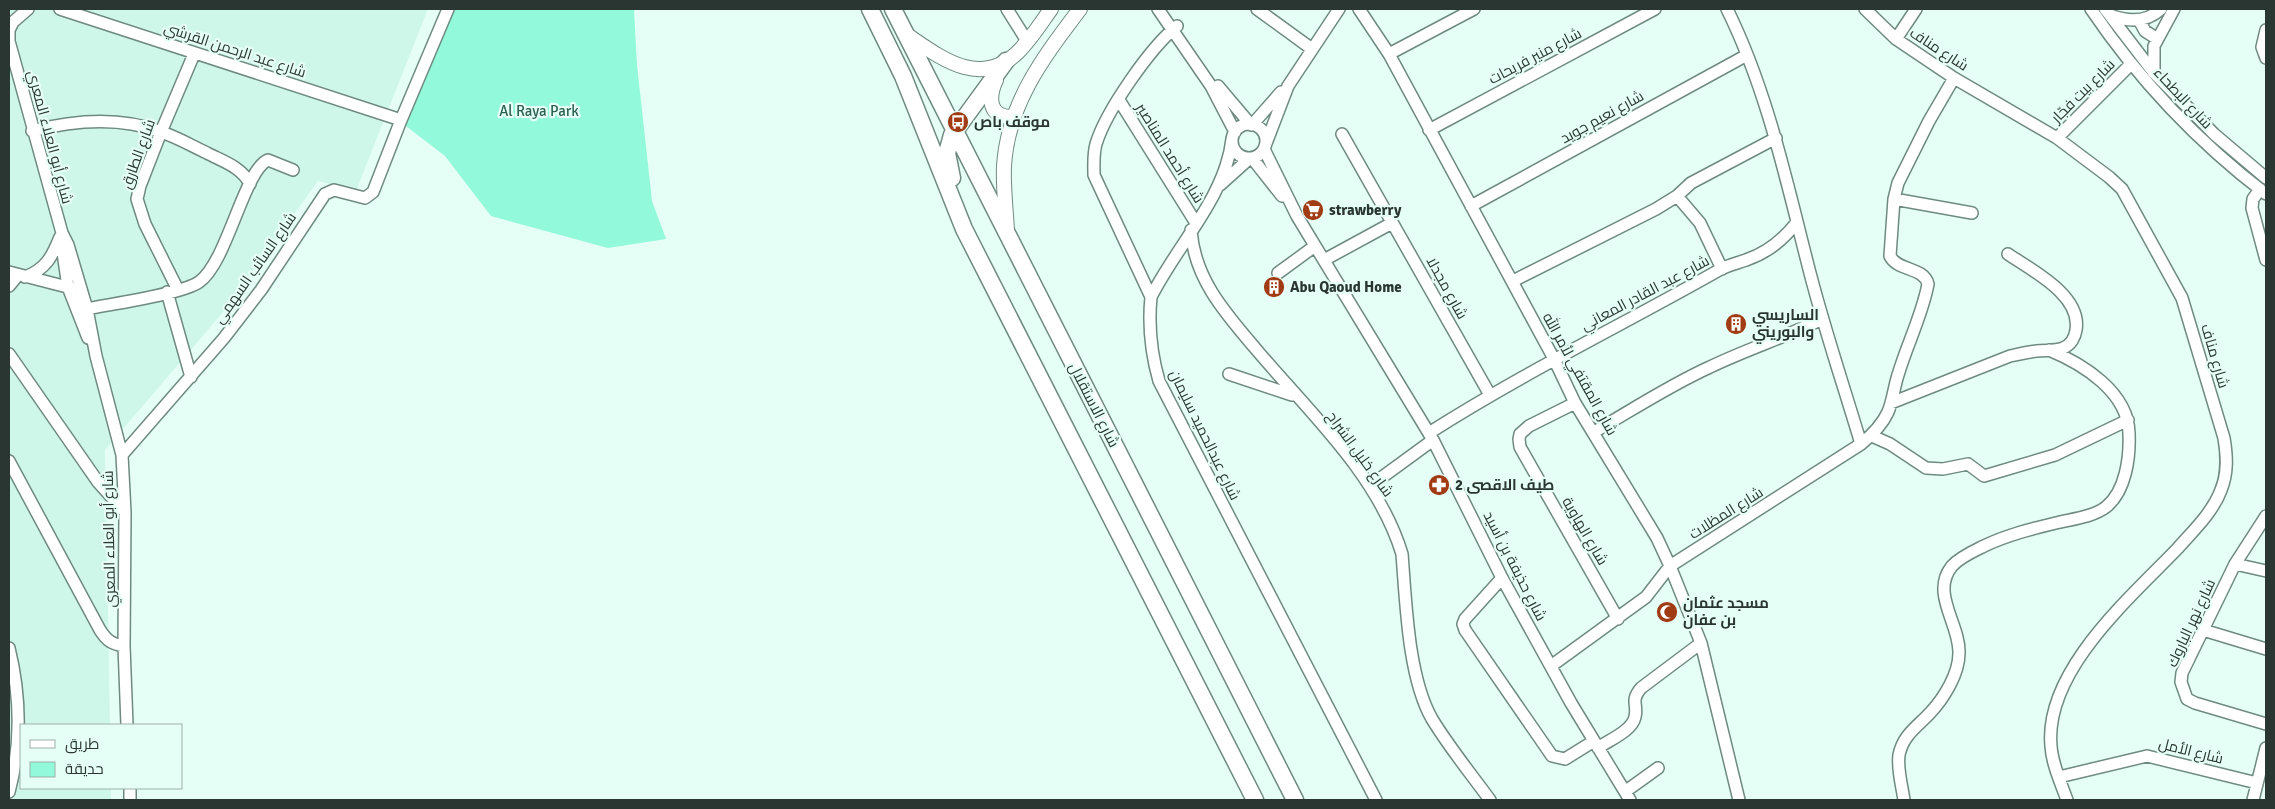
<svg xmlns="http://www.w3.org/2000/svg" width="2275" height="809" font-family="Signika,Cairo,sans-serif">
<rect width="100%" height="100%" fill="#e6fff6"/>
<path fill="#cff7e9" d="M9,9H428L356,191L318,181L224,311L105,450L110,725H21V788H111V800H9Z"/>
<path fill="#92f9da" d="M448,9H634L637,65L652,201L666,239L608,248L491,216L445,156L402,123Z"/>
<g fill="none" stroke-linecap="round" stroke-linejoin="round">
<g stroke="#6e8a81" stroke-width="14">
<path id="minor" d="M60,9L401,120
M1007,9L1027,41
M1158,9L1211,86L1235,132
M1257,9L1312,49
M1359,9L1389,54L1554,359L1575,403L1657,538L1670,566L1701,643L1739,800
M1727,9C1768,92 1787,184 1810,273C1825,331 1844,387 1861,444
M1865,9L1896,39L1954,78L2057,138L2109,177L2122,189L2182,298L2224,438C2227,456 2228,473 2221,490C2213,512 2193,531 2178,548C2131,597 2044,671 2051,746C2052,764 2061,783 2067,800
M2091,9C2139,80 2198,142 2266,194
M2105,9L2154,73L2214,134L2266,178
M2110,15C2128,22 2146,23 2161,9
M2139,20L2145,31L2156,38
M1177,26C1150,48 1106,111 1096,144C1093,155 1094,164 1094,175L1151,297C1148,327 1151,353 1159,381L1376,800
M9,28V41L62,233L68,245L87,309L96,356L122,455L125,512L124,646L127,725
M9,30L13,22L28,9
M2266,30L2262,47L2266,58
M1896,39L1916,9
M1389,54L1474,9
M2154,73V46L2174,9
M1218,86L1251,125
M1119,100L1196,223
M1232 141a17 17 0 1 1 34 0a17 17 0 1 1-34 0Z
M1252,125L1281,92
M1429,130L1655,9
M32,131C75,120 119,116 161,132C177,137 192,146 207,153C222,161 242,167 250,184
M1342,134L1490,395
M2057,138L2131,64
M1265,146L1288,86L1339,9
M1264,149L1297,216L1433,440L1502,578L1571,703L1630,800
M1252,158L1282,196
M1220,185L1250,158
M2260,189L2253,199L2252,208L2266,260
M1677,196L1700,223L1722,269
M1894,199L1972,213
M1471,206L1747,55
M1191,230C1194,278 1225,313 1255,348C1307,410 1378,474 1402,554C1406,603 1408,677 1432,719C1449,747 1471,774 1490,800
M62,246L68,287L88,338
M1324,260L1392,223
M9,272L75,289
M1278,273L1315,246
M25,277C46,269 52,257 60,237
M1513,281L1656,209L1677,196L1691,183L1776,138
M9,286L18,275
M178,290L145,224L137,199L140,186L161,132L194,54
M167,292L191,377
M1151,297C1173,253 1211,212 1226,166C1229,157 1231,148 1232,139
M87,309C111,304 182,294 199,282C227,263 244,170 268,160L293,170
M9,354L98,482L125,512
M1229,374L1292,395
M1575,403L1529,426L1520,434L1519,439L1520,447L1618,619
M1891,403L2010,356C2019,354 2028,352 2037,351C2045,350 2056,351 2063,348C2071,345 2075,337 2076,330C2082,295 2031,270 2008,254
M1594,432C1632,410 1670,385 1710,367C1747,349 1786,337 1822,319
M1429,433C1523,373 1624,324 1721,269C1729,265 1738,263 1746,260C1767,253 1784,239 1797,222
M1872,436L1890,444L1926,468L1943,469L1968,464L1984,476L2055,455L2128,420
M122,455L224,338L261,290L325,194L334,190L365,198L373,192L401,120L448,9
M9,461L100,630C107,641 112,644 124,646
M1370,486L1433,440
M2266,516L2235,564L2182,673L2181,682L2187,699L2195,703L2266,724
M2235,564L2266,571
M1502,578L1465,619L1463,624L1465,630L1552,756L1565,759L1594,741
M2203,630L2266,649
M9,648C21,697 22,743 9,792
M1551,666L1646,597L1670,566L1861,444C1872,435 1882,425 1888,412C1893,400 1894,387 1898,375C1907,344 1922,316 1928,284C1924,267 1897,271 1890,256L1894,199L1898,183L1929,121L1954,78
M1598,748C1609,740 1632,731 1635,717C1638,704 1630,701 1641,688L1701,643
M2059,777L2147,756L2257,783
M130,788V800
M1626,791L1658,768
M1904,800C1902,786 1897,769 1899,755C1903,735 1917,727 1930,713C1944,698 1959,674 1959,653C1960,624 1930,593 1952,566C1960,557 1974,551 1984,546C2007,535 2031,529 2056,523C2072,519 2093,517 2106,507C2126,491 2130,457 2129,433C2128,392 2083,364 2049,350
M2253,800L2266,748"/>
</g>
<g stroke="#6e8a81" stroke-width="16">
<path id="major" d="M907,35C941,58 980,89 1018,52C1031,39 1041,23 1051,9
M996,80C988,97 988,118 1013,117
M1007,231C1006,210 1003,188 1004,166C1008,103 1043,58 1080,9"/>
</g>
<g stroke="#6e8a81" stroke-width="19">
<path id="highway" d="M870,9L903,76L964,229L1255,800
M893,9L1295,800
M952,178L947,153L952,135L1006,61"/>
</g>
<use href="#minor" stroke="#fff" stroke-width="11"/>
<use href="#major" stroke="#fff" stroke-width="14"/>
<use href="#highway" stroke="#fff" stroke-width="16"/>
</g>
<defs>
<g id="bus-disc" transform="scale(1.125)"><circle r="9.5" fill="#a13b13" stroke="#e6fff6"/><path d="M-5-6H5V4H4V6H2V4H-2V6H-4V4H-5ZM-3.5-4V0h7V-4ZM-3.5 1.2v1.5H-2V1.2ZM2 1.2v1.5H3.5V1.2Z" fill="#fff"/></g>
<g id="supermarket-disc" transform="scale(1.125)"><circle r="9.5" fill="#a13b13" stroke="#e6fff6"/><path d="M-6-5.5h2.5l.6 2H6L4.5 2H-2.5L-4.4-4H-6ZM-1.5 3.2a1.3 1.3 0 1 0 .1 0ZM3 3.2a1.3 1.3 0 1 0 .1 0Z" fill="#fff"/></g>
<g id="building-disc" transform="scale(1.125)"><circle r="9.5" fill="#a13b13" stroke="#e6fff6"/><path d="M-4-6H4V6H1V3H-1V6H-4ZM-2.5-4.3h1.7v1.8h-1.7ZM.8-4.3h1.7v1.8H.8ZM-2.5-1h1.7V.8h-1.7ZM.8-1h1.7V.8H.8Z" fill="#fff"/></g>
<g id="pharmacy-disc" transform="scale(1.125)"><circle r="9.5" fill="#a13b13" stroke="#e6fff6"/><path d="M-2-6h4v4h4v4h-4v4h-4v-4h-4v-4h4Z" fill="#fff"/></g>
<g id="mosque-disc" transform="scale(1.125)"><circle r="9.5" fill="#a13b13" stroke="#e6fff6"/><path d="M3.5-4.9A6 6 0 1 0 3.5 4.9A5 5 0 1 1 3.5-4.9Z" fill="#fff"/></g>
</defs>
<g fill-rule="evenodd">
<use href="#bus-disc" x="958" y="122"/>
<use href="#supermarket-disc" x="1313" y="210"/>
<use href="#building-disc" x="1274" y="287"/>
<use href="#building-disc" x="1736" y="324"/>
<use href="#pharmacy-disc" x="1439" y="485"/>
<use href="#mosque-disc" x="1667" y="612"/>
</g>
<g text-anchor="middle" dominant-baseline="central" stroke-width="4.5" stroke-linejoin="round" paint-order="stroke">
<g font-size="15" fill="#2a3632" stroke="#e6fff6">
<text transform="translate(1939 49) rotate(33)">شارع مناف</text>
<text transform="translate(235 50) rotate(18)">شارع عبد الرحمن القرشي</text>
<text transform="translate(1535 56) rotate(-28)">شارع منير فريحات</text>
<text transform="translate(2083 91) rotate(-45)">شارع بيت فجّار</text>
<text transform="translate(2183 98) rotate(47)">شارع البطحاء</text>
<text transform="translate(1602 117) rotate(-29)">شارع نعيم جويد</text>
<text transform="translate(50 137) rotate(75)">شارع أبو العلاء المعري</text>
<text transform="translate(1170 153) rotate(58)">شارع أحمد المناصير</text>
<text transform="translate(138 154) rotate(-70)">شارع الطارق</text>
<text transform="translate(255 268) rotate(-55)">شارع السائب السهمي</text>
<text transform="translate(1447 288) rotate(61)">شارع مجدلا</text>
<text transform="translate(1645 293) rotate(-28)">شارع عبد القادر المعاني</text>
<text transform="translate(2215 356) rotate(74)">شارع مناف</text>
<text transform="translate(1580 374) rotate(61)">شارع المقتفي لأمر الله</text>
<text transform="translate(1094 405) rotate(63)">شارع الاستقلال</text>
<text transform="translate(1205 435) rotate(64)">شارع عبدالحميد سليمان</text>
<text transform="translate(1360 454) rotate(54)">شارع خليل الشراح</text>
<text transform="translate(1726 513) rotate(-32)">شارع المظلات</text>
<text transform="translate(1585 531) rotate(60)">شارع الهاوية</text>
<text transform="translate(109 539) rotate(-91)">شارع أبو العلاء المعري</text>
<text transform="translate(1515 566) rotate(63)">شارع حذيفة بن أسيد</text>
<text transform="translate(2191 623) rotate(-65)">شارع نهر الباروك</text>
<text transform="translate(2191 751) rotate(14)">شارع الأمل</text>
</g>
<g font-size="15" fill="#2c6051" stroke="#e6fff6">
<text x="539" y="111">Al Raya Park</text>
</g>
<g font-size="15" font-weight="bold" fill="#2a3632" stroke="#e6fff6" text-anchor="start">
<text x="974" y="122">موقف باص</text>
<text x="1329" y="210">strawberry</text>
<text x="1290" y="287">Abu Qaoud Home</text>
<text x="1752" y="315">الساريسي<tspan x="1752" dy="17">والبوريني</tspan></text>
<text x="1455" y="485">طيف الاقصى 2</text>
<text x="1683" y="603">مسجد عثمان<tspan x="1683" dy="17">بن عفان</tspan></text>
</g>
</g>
<rect width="2275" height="809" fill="none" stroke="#2a3632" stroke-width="20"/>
<rect x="20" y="724" width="162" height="65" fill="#e6fff6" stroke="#9bafa8"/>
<rect x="30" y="740" width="25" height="8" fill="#ffffff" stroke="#9bafa8"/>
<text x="65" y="749" font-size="15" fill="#2a3632">طريق</text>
<rect x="30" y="762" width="25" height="15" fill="#92f9da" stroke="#9bafa8"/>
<text x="65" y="774" font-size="15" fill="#2a3632">حديقة</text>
</svg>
